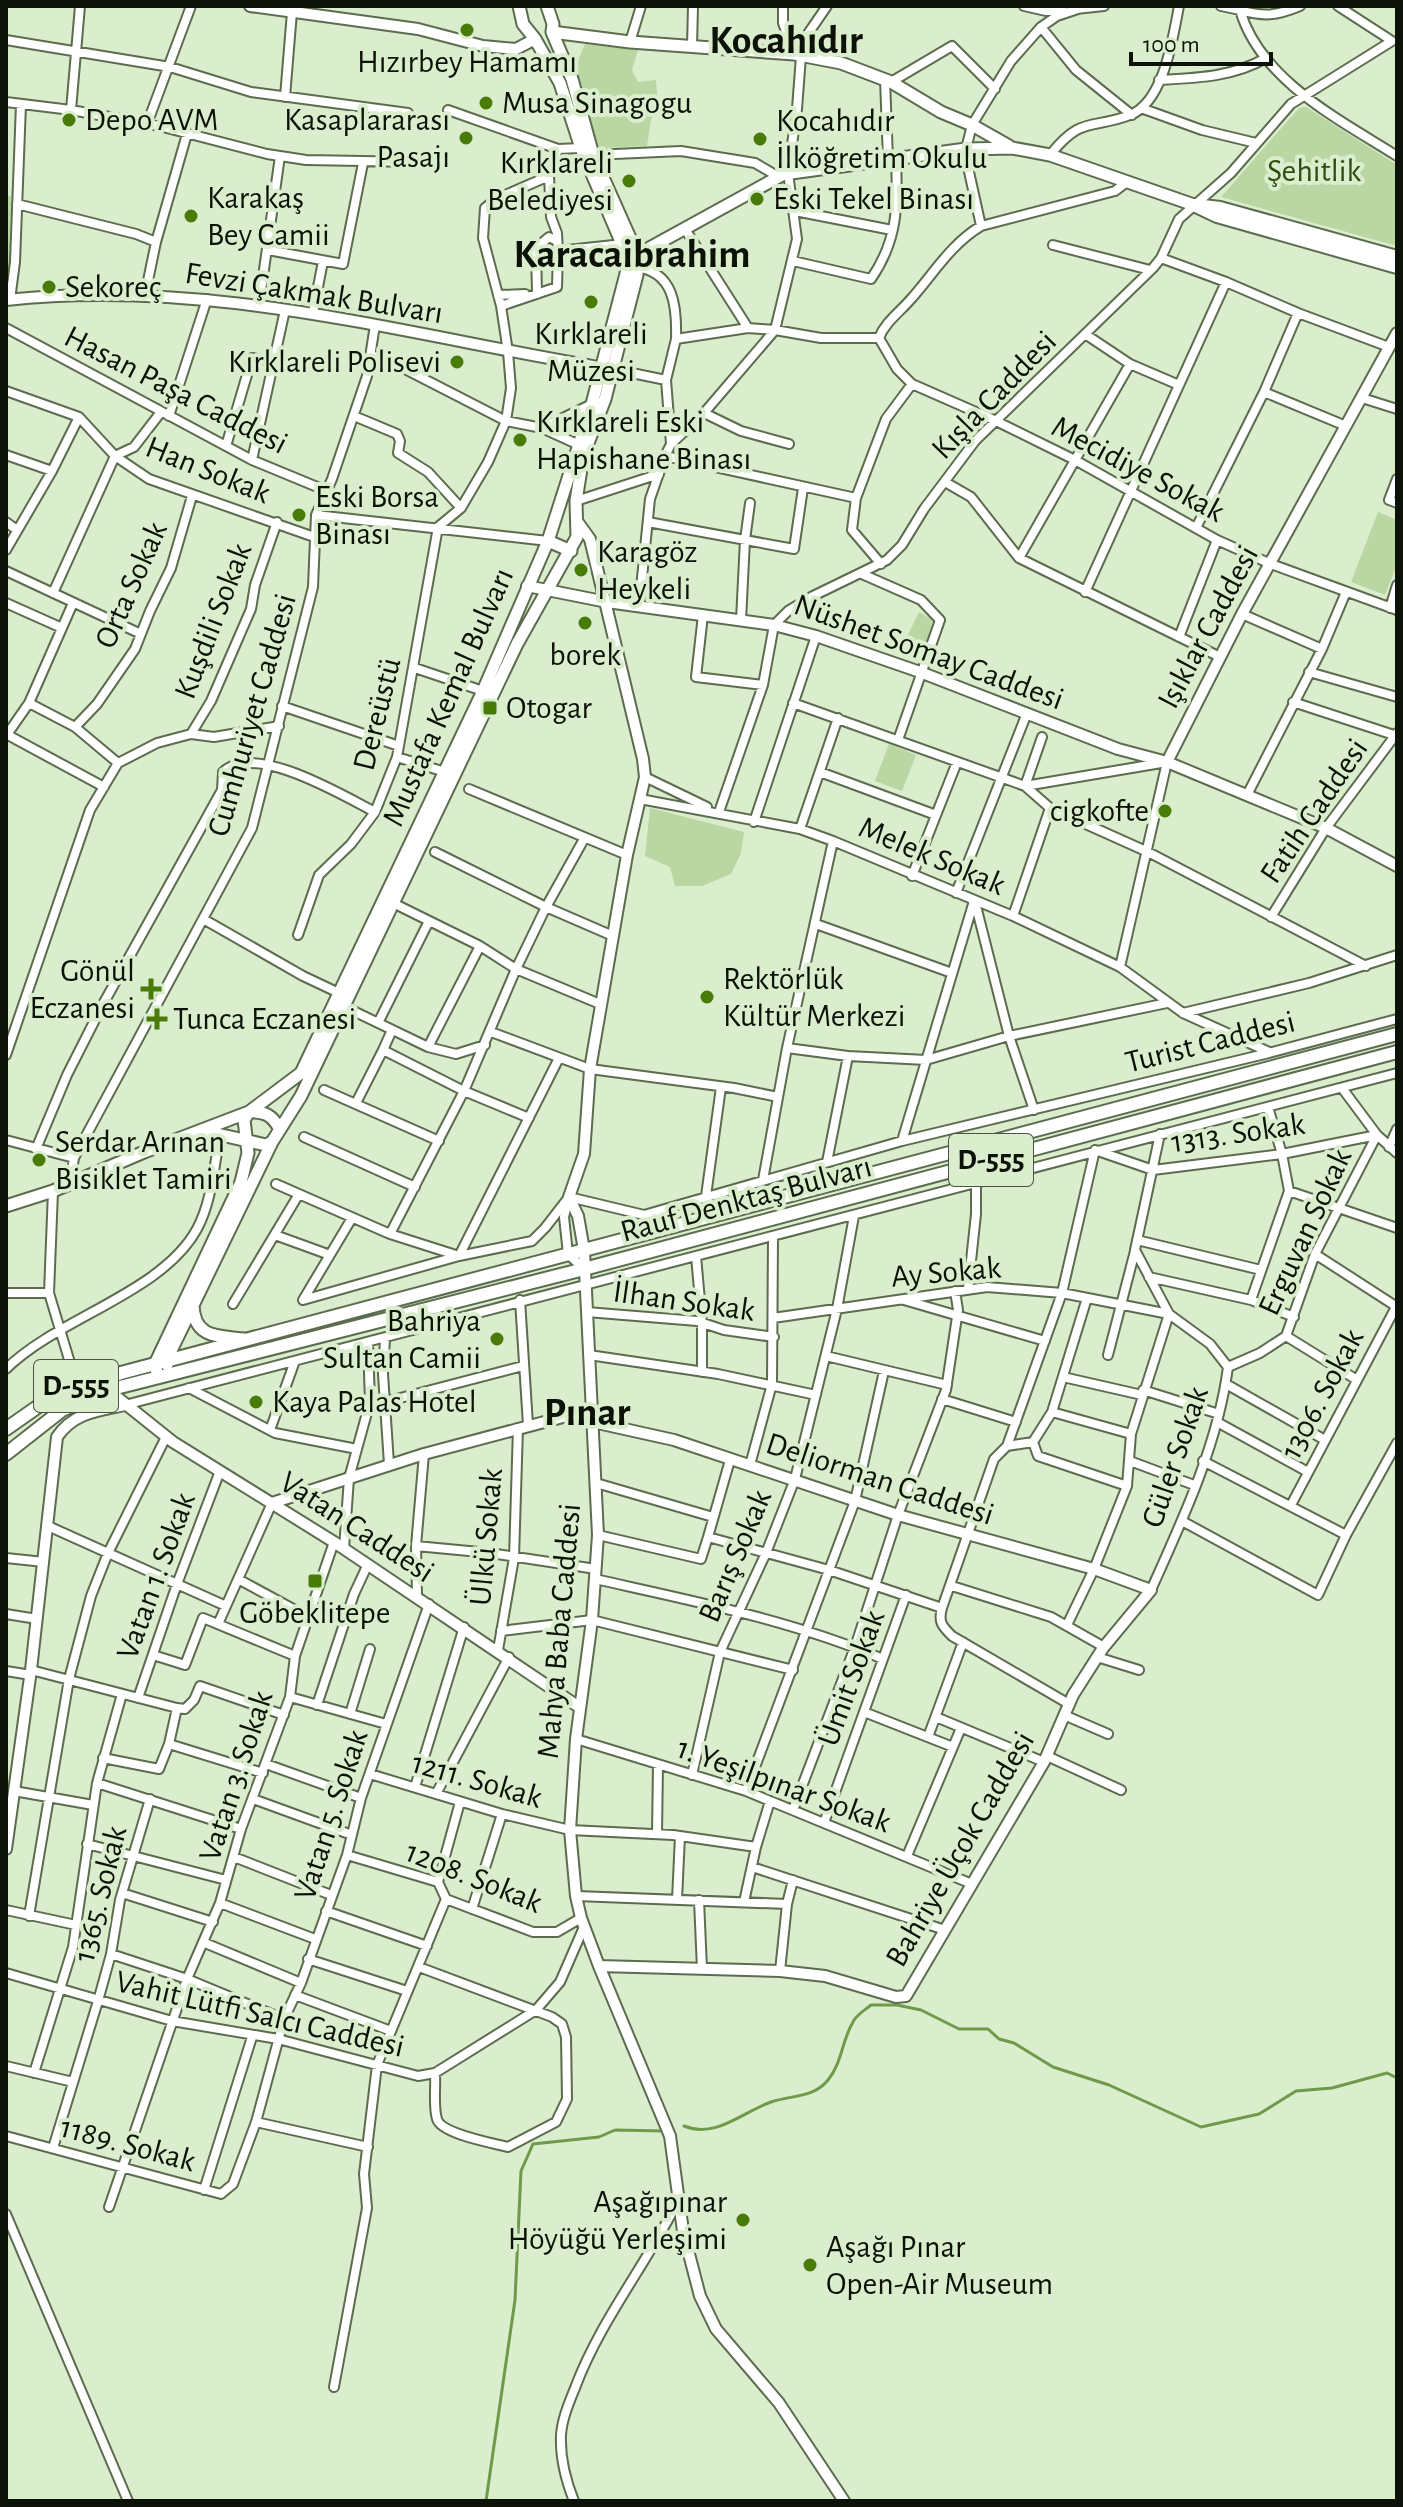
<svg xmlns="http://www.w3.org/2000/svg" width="1403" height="2507" font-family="'Alegreya Sans',sans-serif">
<rect width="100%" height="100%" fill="#daedcd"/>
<path fill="#b9d6a3" d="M809,35H818L827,55L809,52L804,44Z
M585,44L638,50L632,70L638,82L656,80L658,106L651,120L647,146L598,148L576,65Z
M1306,107L1397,165V246L1221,197L1299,108Z
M6,196H11V272L6,287Z
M1378,512L1397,520V564L1385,595L1351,582Z
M919,612L933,620L925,646L906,639Z
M889,744L916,755L902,791L875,781Z
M650,808L744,832L741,853L731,874L702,886H675L670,867L645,856Z"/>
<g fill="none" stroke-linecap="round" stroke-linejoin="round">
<path stroke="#6e9a49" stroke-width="3" d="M684,2126C716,2139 742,2112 771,2102C791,2095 814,2098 828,2080C842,2063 842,2040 853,2022C856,2015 865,2010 871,2005H897L921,2010L959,2029H988L999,2039L1014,2043L1053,2067L1109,2085L1201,2127L1259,2114L1296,2091L1332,2088L1387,2073L1397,2078
M486,2501L515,2300L521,2171L533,2144L599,2137L615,2130L664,2131"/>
<g stroke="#5b6c4f" stroke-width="12">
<path id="minor" d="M783,6V23L794,54
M1024,6L1046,11L1063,10
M1221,6L1240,10
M1300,6C1276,16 1264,17 1240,10C1260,80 1340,120 1397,156
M1076,9L1104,6
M1041,27L1076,70L1132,115
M6,40L170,67L251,92L408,113
M630,42L641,6
M692,47L693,6
M794,54L827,6
M885,79L888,160
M1159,80C1197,78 1233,77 1266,58
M891,82L952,46L995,89
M285,97L292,12
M6,102L71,110L159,126L267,154L306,160L418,162
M1141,108L1202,130L1256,143
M71,110L80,6
M448,110L558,149L581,148L593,155L681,151L755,163L779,177
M147,124L191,6
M964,149L981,226
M966,149L972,125L1011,61L1041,27L1057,16L1078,9
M1050,155C1082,115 1091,130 1130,115C1164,102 1173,37 1179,6
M549,176L551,217L557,233L558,251
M17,204L136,234L156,242
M795,211L892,230
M685,229L748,328
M1053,245L1150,270
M268,250L343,264L363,163
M1161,258L1226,282L1298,313L1264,392L1196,528
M793,261L871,279C898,240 898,205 896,159
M635,267C674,271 677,306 676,339
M537,294L536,248L549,237L557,241
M145,295L156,242L187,134
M498,295L525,294
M10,300L15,262L21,104
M259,305L280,156
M501,306L557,287L558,251L623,244
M313,313L323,261
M1298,313L1389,347
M6,328L252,460L327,491
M1085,334L1130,364L1179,385
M879,338L897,369L912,384L994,420L1075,460L1217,540L1271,564L1397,610
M879,338C885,322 900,312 911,299C934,273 951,244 981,226L1115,191L1128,181
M371,355L395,364L506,421L542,428L577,444
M612,369L666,380
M6,391L79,417L115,456L149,479L317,538
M1264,392L1346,426
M1362,398L1397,409
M704,413L741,431L789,444
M169,416L207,299
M354,416L397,434L400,441L398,453L428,472L461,508
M542,428L592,404
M671,444L666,380L676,339L748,328L775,330L821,338H879
M226,446L252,358L275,362
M6,455L52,471
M665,456L856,498
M252,460L285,310
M1397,479L1389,500L1397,503
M945,482L971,497L1019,558L1220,657
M576,501L659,474
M316,515L548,541
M6,522L17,530
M648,522L794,549L803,488
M438,527L461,508L488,462L506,421L511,388L508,352L501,306L483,238L485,208L496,199L549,176L558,149
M6,550L52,471L79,417
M1019,558L1130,364
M881,564L852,530L856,498L886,419L912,384
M6,571L141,634
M862,574L921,600L940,620L898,740
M1085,592L1226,282
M53,593L115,456L134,447L161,412
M6,603L62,628
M639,607L650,499L665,456L671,444L704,413L775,330L797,239L788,173L797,109L801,56
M1390,608L1397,585
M1242,614L1322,649
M703,615L696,677L763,685
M741,620L745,540L750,503
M1179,637L1217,540
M415,668L483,691
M1309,672L1397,697
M1293,702L1397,736
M29,703L73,603
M793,703L1025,786L1167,762L1120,967
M282,706L399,746
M75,727L97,704L135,649L150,611L171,568L192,496
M6,734L104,787
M191,734L211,701L251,609L255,585L277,522
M6,736L29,703L75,727L118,763
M1042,737L1025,786L1050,808
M397,757L445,772
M820,772L936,815
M645,777L707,807
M469,789L627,855
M1247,795L1322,649L1346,592
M640,799L800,829L833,841L1013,916L1120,967L1183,1013L1269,1052
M719,812L763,685L774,625L788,611L813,596L887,560L902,545L924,509L975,441L1153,268L1161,258L1179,219L1231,173L1291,104L1392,41L1338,6
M754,822L816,636
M800,829L838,718
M833,841L787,1048L848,1056L926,1060L1009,1036L1167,1003
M435,852L546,907L613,936
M912,876L957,762
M956,893L1027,713
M975,902L1009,1036L1034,1110
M393,903L480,946L516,969L600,1004
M1013,916L1050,808L1148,852L1366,966
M1271,917L1326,828L1397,733
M205,920L303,976L339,993
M816,924L952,973
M298,935L319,875L351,844L375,812L397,757L438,527
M343,1006L428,1047L456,1054L485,1045
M1183,1013L1309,983L1397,955
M378,1023L429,921
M392,1030L383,1050L464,1091L529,1118
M491,1032L590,1069L734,1088L778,1097
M428,1047L480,946
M6,1055L90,810L118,763L157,743L191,734L214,737L279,726
M1342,1088L1377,1135L1397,1153
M324,1090L439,1141
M356,1103L383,1050
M304,1137L415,1187
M6,1140L74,1158
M902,1141L974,901
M1389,1147L1397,1129
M36,1149L67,1075L102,1006L222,790L223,772C254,742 342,795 375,812
M827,1162L848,1056
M763,1180L787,1048
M70,1183L74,1158L252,828L313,587L316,515L332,479L367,376L375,325
M276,1184L390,1234L459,1256L559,1058
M53,1191L49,1293L77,1386
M1289,1191L1397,1228
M706,1196L721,1087
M569,1197L644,1215L902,1141L1269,1053L1397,1019
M568,1201L564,1217L568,1254L584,1269
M352,1218L303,1300L459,1256L532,1241L545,1228L569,1197
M390,1234L464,1091L516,969L546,907L584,839
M275,1235L330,1255
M1137,1240L1261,1270
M1315,1254L1397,1307
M696,1256L702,1323V1372
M1149,1277L1251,1300L1294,1317
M968,1289L976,1214V1183
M6,1293H49
M520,1300L528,1425
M904,1300L1045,1341
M1251,1300L1289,1191L1282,1154L1268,1107
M233,1304L299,1194
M587,1312L697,1321L724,1330L774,1337
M773,1318L987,1287L1062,1293L1169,1314L1131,1434L1127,1486L1094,1569L1067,1625
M1286,1336L1357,1380
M385,1339L383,1374L389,1464
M589,1355L718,1374L816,1395
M1108,1355L1135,1251
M826,1356L947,1385
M1228,1367L1260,1353L1286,1336L1315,1254L1377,1135
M6,1369C59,1317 162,1293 197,1229C212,1201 214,1166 220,1135
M1063,1377L1142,1395
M1226,1384L1325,1440
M189,1388L275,1433L357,1449
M1143,1390L1219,1414
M942,1399L1016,1422
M370,1402H385L523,1366
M125,1405L1397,1073
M1052,1412L1131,1434
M1217,1422L1308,1472
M270,1430L295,1361
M1033,1442L1038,1456L1127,1486
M1007,1446L1062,1293L1095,1150L1153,1170L1282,1154L1377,1135
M1130,1461L1194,1485
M1203,1461L1346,1535
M750,1465L772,1384L773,1237
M596,1483L713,1517
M1291,1505L1397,1305
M1182,1521L1318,1595L1346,1535L1397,1443
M48,1526L226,1606
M598,1535L701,1559L708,1537L829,1570L942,1608L994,1459L1007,1446L1033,1442L1052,1412L1087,1298
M708,1537L730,1460
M416,1546L490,1553L596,1569
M344,1549L349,1478L370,1402L368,1343
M6,1558L44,1562
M238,1579L308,1617
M595,1579C693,1601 791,1620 883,1659
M952,1586L1051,1617L1104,1647
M1151,1590C1183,1519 1218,1444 1228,1367L1210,1344L1169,1314L1135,1250L1160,1134
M417,1596L416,1546L424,1454
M942,1608C938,1622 942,1626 952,1636L1069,1704
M6,1614L37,1619
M218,1624L272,1503
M501,1631L592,1620L793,1670
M498,1650L514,1558L518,1428
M153,1655L185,1665L203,1618L295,1656
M1097,1657L1139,1670
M31,1670L177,1708L169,1744L263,1773
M6,1671L31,1675
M290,1697L386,1724
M138,1698L177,1584L220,1471
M317,1705L354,1594L368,1564
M177,1708L185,1709L194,1700L200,1686L284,1715
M864,1712L953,1747
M350,1714L370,1649
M1064,1715L1108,1734
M936,1717L1044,1762
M928,1737L963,1642
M576,1739L746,1791L972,1884
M1047,1756L1121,1790
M103,1758L159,1769L169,1744
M266,1764L361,1798
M370,1774L502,1814L570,1830L673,1835L756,1847
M692,1775L720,1652L766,1553L795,1479L837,1309L854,1216
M97,1783L241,1829
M415,1787L464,1627
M14,1791L93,1805
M746,1791L855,1501L884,1371
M436,1794L509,1657
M253,1799L352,1835
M793,1810L855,1647L898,1515L946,1390L958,1310L955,1291
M824,1823L906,1595
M657,1834L658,1765
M87,1844L226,1880
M347,1855L438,1882L446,1899L533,1932H557L581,1918
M907,1856L961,1728
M234,1857L331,1895
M752,1867L945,1930
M438,1882L460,1802
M122,1893L213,1922
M576,1896L787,1904
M677,1900L680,1836
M699,1900L702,1969
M744,1902L756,1847L770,1801
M220,1903L315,1939
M472,1909L502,1814
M6,1910L76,1925
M326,1911L427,1946
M29,1916L69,1679L91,1596L108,1553L166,1437
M205,1943L301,1983
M111,1954L187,1979L284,2019
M308,1959L407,1991
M419,1967L552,2017L562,2024L566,2037L567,2099L556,2122L508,2147C493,2143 441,2134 437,2119C433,2106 436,2087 435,2073
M780,1971L787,1904L793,1880
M6,1973L172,2021L278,2039L418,2076L435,2073L536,2010L560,1982L584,1927
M295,1995L391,2031
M6,2066L73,2082
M34,2073L73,1947L97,1783L122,1694
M256,2122L368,2147
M6,2136L221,2194L233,2184L256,2122L284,2019L301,1983L347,1855L361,1798L429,1604
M53,2148L98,2001L111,1954L120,1900L150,1799
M204,2190L252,2037
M109,2207L187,1979L220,1903L241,1829L290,1697L295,1656L334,1542
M6,2214L128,2501
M334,2387L367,2208L364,2174L377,2065L446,1899
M574,2501C566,2481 560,2457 561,2435C562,2419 569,2403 575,2388C600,2321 646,2265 678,2201"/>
</g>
<g stroke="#5b6c4f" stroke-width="14">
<path id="tertiary" d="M250,6L418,29L483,46L516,49L535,39
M6,300C211,277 410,336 610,369
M577,521L590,539L643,759L645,777L627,855L590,1069L584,1154L569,1197L578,1216L584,1250L598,1535L592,1620L576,1739L570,1830L576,1896L581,1918L599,1966L670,2136L683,2231L700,2296L716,2329L779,2403L844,2501
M527,586L607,602L774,625L816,636L920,672L1118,749L1167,762L1326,828L1397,866
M1167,762L1242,614L1397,333
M108,1390L173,1442L334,1542L579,1707
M593,1422L674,1440L898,1515L1094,1569L1151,1590L1103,1648L1073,1695L1044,1762L906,1996L896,1997L825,1976L780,1971L599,1966
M272,1503L424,1454L593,1409
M6,1849L31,1670L57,1437C74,1412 98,1411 125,1405"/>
</g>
<g stroke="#5b6c4f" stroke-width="15">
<path id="secondary" d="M552,32L630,42L794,54L841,63L891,82L941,112L972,125L1009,146
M633,257L784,174L966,149L1012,148L1050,155L1194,205
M548,541L571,551
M204,1131L266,1145L272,1142
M6,1206L53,1191L144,1152L249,1112C264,1111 272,1115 279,1128
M193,1305C194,1338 217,1336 244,1339
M167,1365L166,1361L272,1142L301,1096L517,644L577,537L576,501L583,456L605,399L637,275L638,256L593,155L572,79L552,32L553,24L547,6
M158,1377L155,1364L241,1182L248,1153L244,1120L249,1112L301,1073L483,691L548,541L592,404L626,274L628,258L581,148L560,83L535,39L523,24L519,6"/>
</g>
<g stroke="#5b6c4f" stroke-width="16">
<path id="primary" d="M1194,205L1217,216L1397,267
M1203,206L1220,208L1397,257"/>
</g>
<g stroke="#5b6c4f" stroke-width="16">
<path id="trunk" d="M6,1429L53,1396L121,1373L1397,1034
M6,1454L62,1410L108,1390L584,1269L1397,1052"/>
</g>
<use href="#minor" stroke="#fff" stroke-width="8"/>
<use href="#tertiary" stroke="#fff" stroke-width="10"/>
<use href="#secondary" stroke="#fff" stroke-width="11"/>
<use href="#primary" stroke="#fff" stroke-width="12"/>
<use href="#trunk" stroke="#fff" stroke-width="12"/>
</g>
<g fill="#497b08" stroke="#daedcd" stroke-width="3">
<circle cx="467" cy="30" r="8"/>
<circle cx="486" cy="103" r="8"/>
<circle cx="69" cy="120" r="8"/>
<circle cx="466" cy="138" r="8"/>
<circle cx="760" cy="139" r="8"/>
<circle cx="629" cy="181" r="8"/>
<circle cx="757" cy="199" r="8"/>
<circle cx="191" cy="216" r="8"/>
<circle cx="49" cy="287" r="8"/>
<circle cx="591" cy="302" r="8"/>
<circle cx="457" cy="362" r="8"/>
<circle cx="520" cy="440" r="8"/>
<circle cx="299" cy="515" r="8"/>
<circle cx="581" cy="570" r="8"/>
<circle cx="585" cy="623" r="8"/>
<rect x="482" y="700" width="16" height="16" rx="4"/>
<circle cx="1165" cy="811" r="8"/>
<path d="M147 977h8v8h8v8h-8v8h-8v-8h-8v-8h8z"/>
<circle cx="707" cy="997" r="8"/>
<path d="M153 1007h8v8h8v8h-8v8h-8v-8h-8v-8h8z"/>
<circle cx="39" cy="1160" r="8"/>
<circle cx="497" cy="1339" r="8"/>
<circle cx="256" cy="1402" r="8"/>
<rect x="307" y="1573" width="16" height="16" rx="4"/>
<circle cx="743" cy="2220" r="8"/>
<circle cx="810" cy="2265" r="8"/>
</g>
<g text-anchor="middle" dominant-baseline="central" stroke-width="8" stroke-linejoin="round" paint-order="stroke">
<g fill="#daedcd" stroke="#4a5442" stroke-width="2">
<rect x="949" y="1134" width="84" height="52" rx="6"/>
<rect x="34" y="1360" width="84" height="52" rx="6"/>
</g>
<g font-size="30" font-weight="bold" fill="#0c1207">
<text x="991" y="1160">D-555</text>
<text x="76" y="1386">D-555</text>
</g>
<g font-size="32" fill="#0c1207" stroke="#daedcd" text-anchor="start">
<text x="467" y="62" text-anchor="middle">Hızırbey Hamamı</text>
<text x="502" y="103">Musa Sinagogu</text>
<text x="85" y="120">Depo AVM</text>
<text x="450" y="120" text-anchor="end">Kasaplararası<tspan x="450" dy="37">Pasajı</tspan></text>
<text x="776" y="121">Kocahıdır<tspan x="776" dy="37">İlköğretim Okulu</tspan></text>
<text x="613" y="163" text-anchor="end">Kırklareli<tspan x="613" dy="37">Belediyesi</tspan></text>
<text x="207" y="198">Karakaş<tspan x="207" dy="37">Bey Camii</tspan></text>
<text x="773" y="199">Eski Tekel Binası</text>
<text x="65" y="287">Sekoreç</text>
<text x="591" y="334" text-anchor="middle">Kırklareli<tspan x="591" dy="37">Müzesi</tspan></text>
<text x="441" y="362" text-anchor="end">Kırklareli Polisevi</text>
<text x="536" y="422">Kırklareli Eski<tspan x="536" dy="37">Hapishane Binası</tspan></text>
<text x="315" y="497">Eski Borsa<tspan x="315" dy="37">Binası</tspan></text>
<text x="597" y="552">Karagöz<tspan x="597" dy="37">Heykeli</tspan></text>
<text x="585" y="655" text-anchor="middle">borek</text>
<text x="506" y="708">Otogar</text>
<text x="1149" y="811" text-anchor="end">cigkofte</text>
<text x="135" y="971" text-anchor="end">Gönül<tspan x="135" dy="37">Eczanesi</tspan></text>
<text x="723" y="979">Rektörlük<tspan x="723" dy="37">Kültür Merkezi</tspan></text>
<text x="173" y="1019">Tunca Eczanesi</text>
<text x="55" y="1142">Serdar Arınan<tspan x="55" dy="37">Bisiklet Tamiri</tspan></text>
<text x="481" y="1321" text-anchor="end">Bahriya<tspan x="481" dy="37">Sultan Camii</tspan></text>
<text x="272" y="1402">Kaya Palas Hotel</text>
<text x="315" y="1613" text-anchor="middle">Göbeklitepe</text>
<text x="727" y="2202" text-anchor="end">Aşağıpınar<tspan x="727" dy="37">Höyüğü Yerleşimi</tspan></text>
<text x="826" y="2247">Aşağı Pınar<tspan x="826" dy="37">Open-Air Museum</tspan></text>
</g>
<g font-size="32" fill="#2f4c12" stroke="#daedcd">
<text x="1314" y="171">Şehitlik</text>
</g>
<g font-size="32" fill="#0c1207" stroke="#daedcd">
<text transform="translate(314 293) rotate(9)">Fevzi Çakmak Bulvarı</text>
<text transform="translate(176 390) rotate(27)">Hasan Paşa Caddesi</text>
<text transform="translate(994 395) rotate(-46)">Kışla Caddesi</text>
<text transform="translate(1138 469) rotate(28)">Mecidiye Sokak</text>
<text transform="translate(208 470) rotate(22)">Han Sokak</text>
<text transform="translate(131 585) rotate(-66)">Orta Sokak</text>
<text transform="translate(213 621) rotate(-69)">Kuşdili Sokak</text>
<text transform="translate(1208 627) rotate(-62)">Işıklar Caddesi</text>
<text transform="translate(929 652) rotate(20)">Nüshet Somay Caddesi</text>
<text transform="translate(448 697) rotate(-66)">Mustafa Kemal Bulvarı</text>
<text transform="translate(377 714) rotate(-76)">Dereüstü</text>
<text transform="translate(252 715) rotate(-74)">Cumhuriyet Caddesi</text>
<text transform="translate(1314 811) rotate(-56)">Fatih Caddesi</text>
<text transform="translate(932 856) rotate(23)">Melek Sokak</text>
<text transform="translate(1210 1042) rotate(-14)">Turist Caddesi</text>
<text transform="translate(1238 1133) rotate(-8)">1313. Sokak</text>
<text transform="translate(746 1199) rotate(-15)">Rauf Denktaş Bulvarı</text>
<text transform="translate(1305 1232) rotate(-65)">Erguvan Sokak</text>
<text transform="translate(946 1272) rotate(-5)">Ay Sokak</text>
<text transform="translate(684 1301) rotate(8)">İlhan Sokak</text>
<text transform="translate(1322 1394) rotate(-62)">1306. Sokak</text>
<text transform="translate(1175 1457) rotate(-71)">Güler Sokak</text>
<text transform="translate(880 1479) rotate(18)">Deliorman Caddesi</text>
<text transform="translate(357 1527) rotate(33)">Vatan Caddesi</text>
<text transform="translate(486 1537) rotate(-85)">Ülkü Sokak</text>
<text transform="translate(735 1556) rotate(-67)">Barış Sokak</text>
<text transform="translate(156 1576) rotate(-70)">Vatan 1. Sokak</text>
<text transform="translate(559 1631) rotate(-85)">Mahya Baba Caddesi</text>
<text transform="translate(851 1678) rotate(-70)">Ümit Sokak</text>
<text transform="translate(236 1776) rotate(-72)">Vatan 3. Sokak</text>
<text transform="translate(477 1780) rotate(16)">1211. Sokak</text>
<text transform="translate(784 1785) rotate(20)">1. Yeşilpınar Sokak</text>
<text transform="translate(331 1815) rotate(-72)">Vatan 5. Sokak</text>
<text transform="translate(960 1849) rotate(-60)">Bahriye Üçok Caddesi</text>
<text transform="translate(474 1877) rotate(22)">1208. Sokak</text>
<text transform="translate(100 1894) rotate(-76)">1365. Sokak</text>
<text transform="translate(260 2014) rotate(13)">Vahit Lütfi Salcı Caddesi</text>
<text transform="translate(128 2144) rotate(15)">1189. Sokak</text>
</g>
<g font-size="40" font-weight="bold" fill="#0c1207" stroke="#daedcd">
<text x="786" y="41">Kocahıdır</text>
<text x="632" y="255">Karacaibrahim</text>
<text x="587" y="1413">Pınar</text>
</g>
</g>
<rect width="1403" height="2507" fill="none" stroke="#0c1207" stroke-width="16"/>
<path d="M1131 52v12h140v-12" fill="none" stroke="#0c1207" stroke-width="4"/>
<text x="1143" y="52" font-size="24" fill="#0c1207" stroke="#daedcd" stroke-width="6" paint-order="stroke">100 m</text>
</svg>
